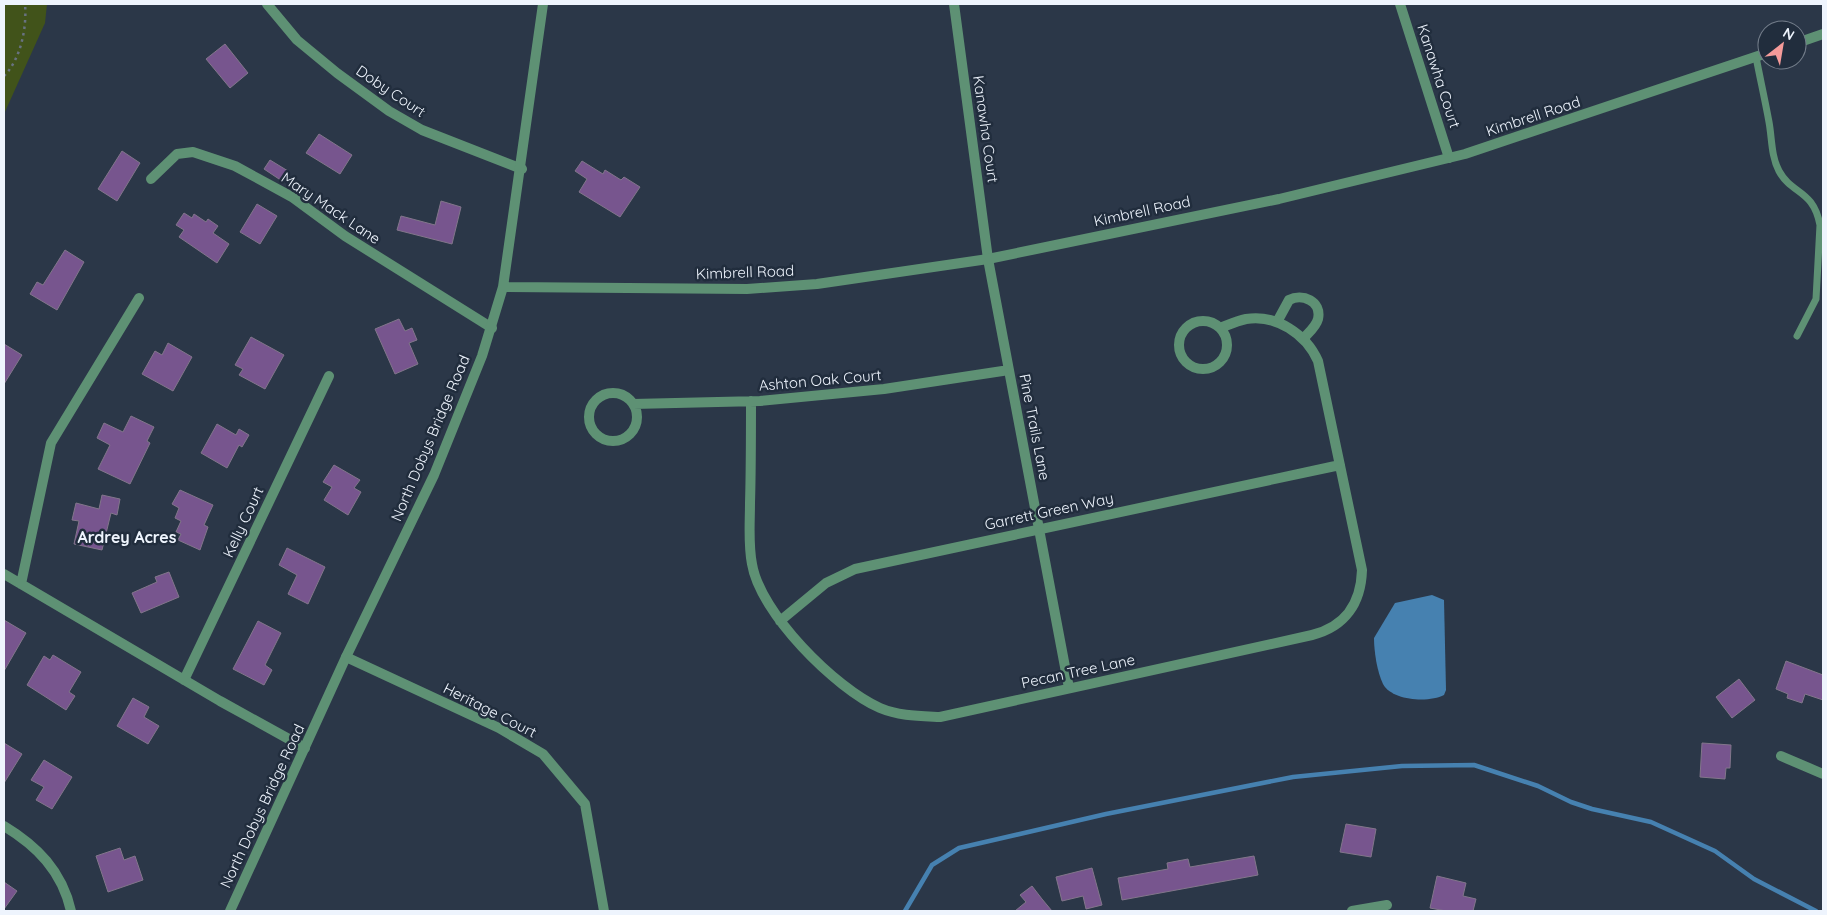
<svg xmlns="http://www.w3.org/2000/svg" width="1827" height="915" font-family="Quicksand,sans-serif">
<rect width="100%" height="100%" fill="#2b3748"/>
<path fill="#41531a" d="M4,4H47L45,23L4,114Z"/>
<path fill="#4681b0" d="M1432,595L1444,600L1446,690L1444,695C1429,703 1392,701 1383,684C1377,672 1374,651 1374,638L1395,603Z"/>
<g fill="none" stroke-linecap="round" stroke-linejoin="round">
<path stroke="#4681b0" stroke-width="4.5" d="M905,911L932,865L959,848L1106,814L1293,777L1402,766L1474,765L1538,786L1571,802L1592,809L1651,822L1715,851L1754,879L1816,911"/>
</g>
<path fill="#77558e" stroke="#82768b" d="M225,44L248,73L230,88L206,59Z
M319,134L352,155L340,174L306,153Z
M122,151L140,163L117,201L98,189Z
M270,160L288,171L282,181L264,169Z
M582,161L603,174L605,170L621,180L624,177L640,187L620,217L579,192L587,179L575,171Z
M441,201L461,207L452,244L397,230L401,216L435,225Z
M257,204L277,216L260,244L240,232Z
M184,213L192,218L194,214L206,222L208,219L218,226L213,233L229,244L217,263L179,237L184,230L176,225Z
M65,250L84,262L57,310L30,294L37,282L43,285Z
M399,319L405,331L412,328L417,340L409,343L418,364L395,374L375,329Z
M251,337L284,355L265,389L239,375L243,369L235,365Z
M168,343L192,357L173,391L142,374L155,351L162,355Z
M4,344L22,355L4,384Z
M131,416L154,427L147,441L150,443L130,484L98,469L110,445L97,438L104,423L123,432Z
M217,424L236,435L239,429L249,435L242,447L239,445L227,468L201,453Z
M334,465L360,480L354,488L361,492L348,515L324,500L332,487L323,482Z
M180,490L213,505L204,525L208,527L200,550L178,540L181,534L176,532L181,521L175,518L179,508L172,504Z
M102,495L120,499L117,515L111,513L102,550L74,544L79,521L72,520L76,503L99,509Z
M287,548L325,567L308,604L288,594L297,575L279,565Z
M169,572L179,597L141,613L132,593L157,582L155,577Z
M4,620L26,633L4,671Z
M258,621L281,633L265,665L272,670L264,685L233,669Z
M53,655L81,672L69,692L75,696L66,710L27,685L44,656L50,660Z
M1786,661L1823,675V700L1805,694L1802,703L1787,698L1788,694L1776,689Z
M1739,679L1755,700L1732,718L1716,697Z
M133,698L149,707L144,717L159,726L148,744L117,726Z
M4,743L22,754L4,783Z
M1702,743L1731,745L1730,768H1726L1725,779L1700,777Z
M44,760L72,777L52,809L36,800L44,787L31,780Z
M1346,824L1376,829L1371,857L1340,852Z
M120,848L124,860L135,856L143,880L108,892L96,856Z
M1254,856L1258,875L1122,900L1118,878L1168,869L1167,863L1188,859L1190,867Z
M1092,868L1102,905L1086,909L1083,896L1062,901L1056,877Z
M1437,876L1466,883L1463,896L1476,899L1473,911H1446L1430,908Z
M4,882L17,891L4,909Z
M1032,886L1042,899L1052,911H1015L1026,902L1020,895Z"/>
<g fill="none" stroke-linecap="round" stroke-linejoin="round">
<path stroke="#687280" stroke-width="2.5" stroke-dasharray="2.5 4" stroke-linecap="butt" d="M4,76C21,59 27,27 25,4"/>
<path stroke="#5e9174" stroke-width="7" d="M1756,57C1760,78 1765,100 1769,122C1772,138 1771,156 1779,171C1792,195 1813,189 1820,225L1816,299L1797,336"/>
<path stroke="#5e9174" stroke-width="10" d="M267,4L297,40L337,73L389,111L422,130L522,169
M954,4L988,259L1069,688
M1400,4L1449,158
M151,179L177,154L193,152L235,166L292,197L345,236L492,328
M1179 345a24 24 0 1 1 48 0a24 24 0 1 1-48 0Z
M1277,322L1289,300C1302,293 1322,301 1318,319C1316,327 1308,333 1303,339
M589 417a24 24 0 1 1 48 0a24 24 0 1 1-48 0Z
M751,401C751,435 751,469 750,503C750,523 748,544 752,564C760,613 835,688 880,708C899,716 919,716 940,717L1312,635C1345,627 1361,603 1362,570L1318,361C1306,334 1276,314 1246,319C1237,321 1228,325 1220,328
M633,404L760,401L884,389L1009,370
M4,574L220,701L305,748
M21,584L51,443L139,298
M780,621L826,583L855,569L1340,465
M346,657L499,728L543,754L585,804L604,911
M184,680L329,376
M1781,756L1823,774
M4,826C37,846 62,871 71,911
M1352,911L1387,905"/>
<path stroke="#5e9174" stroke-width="10" d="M1797,43L1823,34
M503,287L747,289L817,284L988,259L1279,199L1465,154L1767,53
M230,911L346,657L434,475L482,356L503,287L543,4"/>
</g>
<g text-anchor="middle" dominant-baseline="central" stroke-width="5" stroke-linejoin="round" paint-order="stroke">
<g font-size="15" fill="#eef4fd" stroke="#212d3d">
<text transform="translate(1439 76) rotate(72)">Kanawha Court</text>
<text transform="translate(391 91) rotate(34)">Doby Court</text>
<text transform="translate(1533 116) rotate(-18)">Kimbrell Road</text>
<text transform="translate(986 129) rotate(82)">Kanawha Court</text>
<text transform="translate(331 208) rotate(34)">Mary Mack Lane</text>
<text transform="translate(1142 211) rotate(-12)">Kimbrell Road</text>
<text transform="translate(745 272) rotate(-2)">Kimbrell Road</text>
<text transform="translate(820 380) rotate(-5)">Ashton Oak Court</text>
<text transform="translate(1035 427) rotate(79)">Pine Trails Lane</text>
<text transform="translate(430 438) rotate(-67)">North Dobys Bridge Road</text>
<text transform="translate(1049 511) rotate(-12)">Garrett Green Way</text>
<text transform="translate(243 522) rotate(-65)">Kelly Court</text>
<text transform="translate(1078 671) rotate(-12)">Pecan Tree Lane</text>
<text transform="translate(490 710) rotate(27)">Heritage Court</text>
<text transform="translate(262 806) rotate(-65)">North Dobys Bridge Road</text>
</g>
<g font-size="16" font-weight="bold" fill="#eef4fd" stroke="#212d3d">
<text x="127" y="537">Ardrey Acres</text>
</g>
</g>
<rect width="1827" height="915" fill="none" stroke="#eef4fd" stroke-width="10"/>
<g transform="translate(1782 45) rotate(31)"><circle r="24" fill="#212d3d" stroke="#737d8a"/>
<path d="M0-4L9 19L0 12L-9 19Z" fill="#f59b9a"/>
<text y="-8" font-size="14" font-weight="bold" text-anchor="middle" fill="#eef4fd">N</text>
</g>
</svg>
